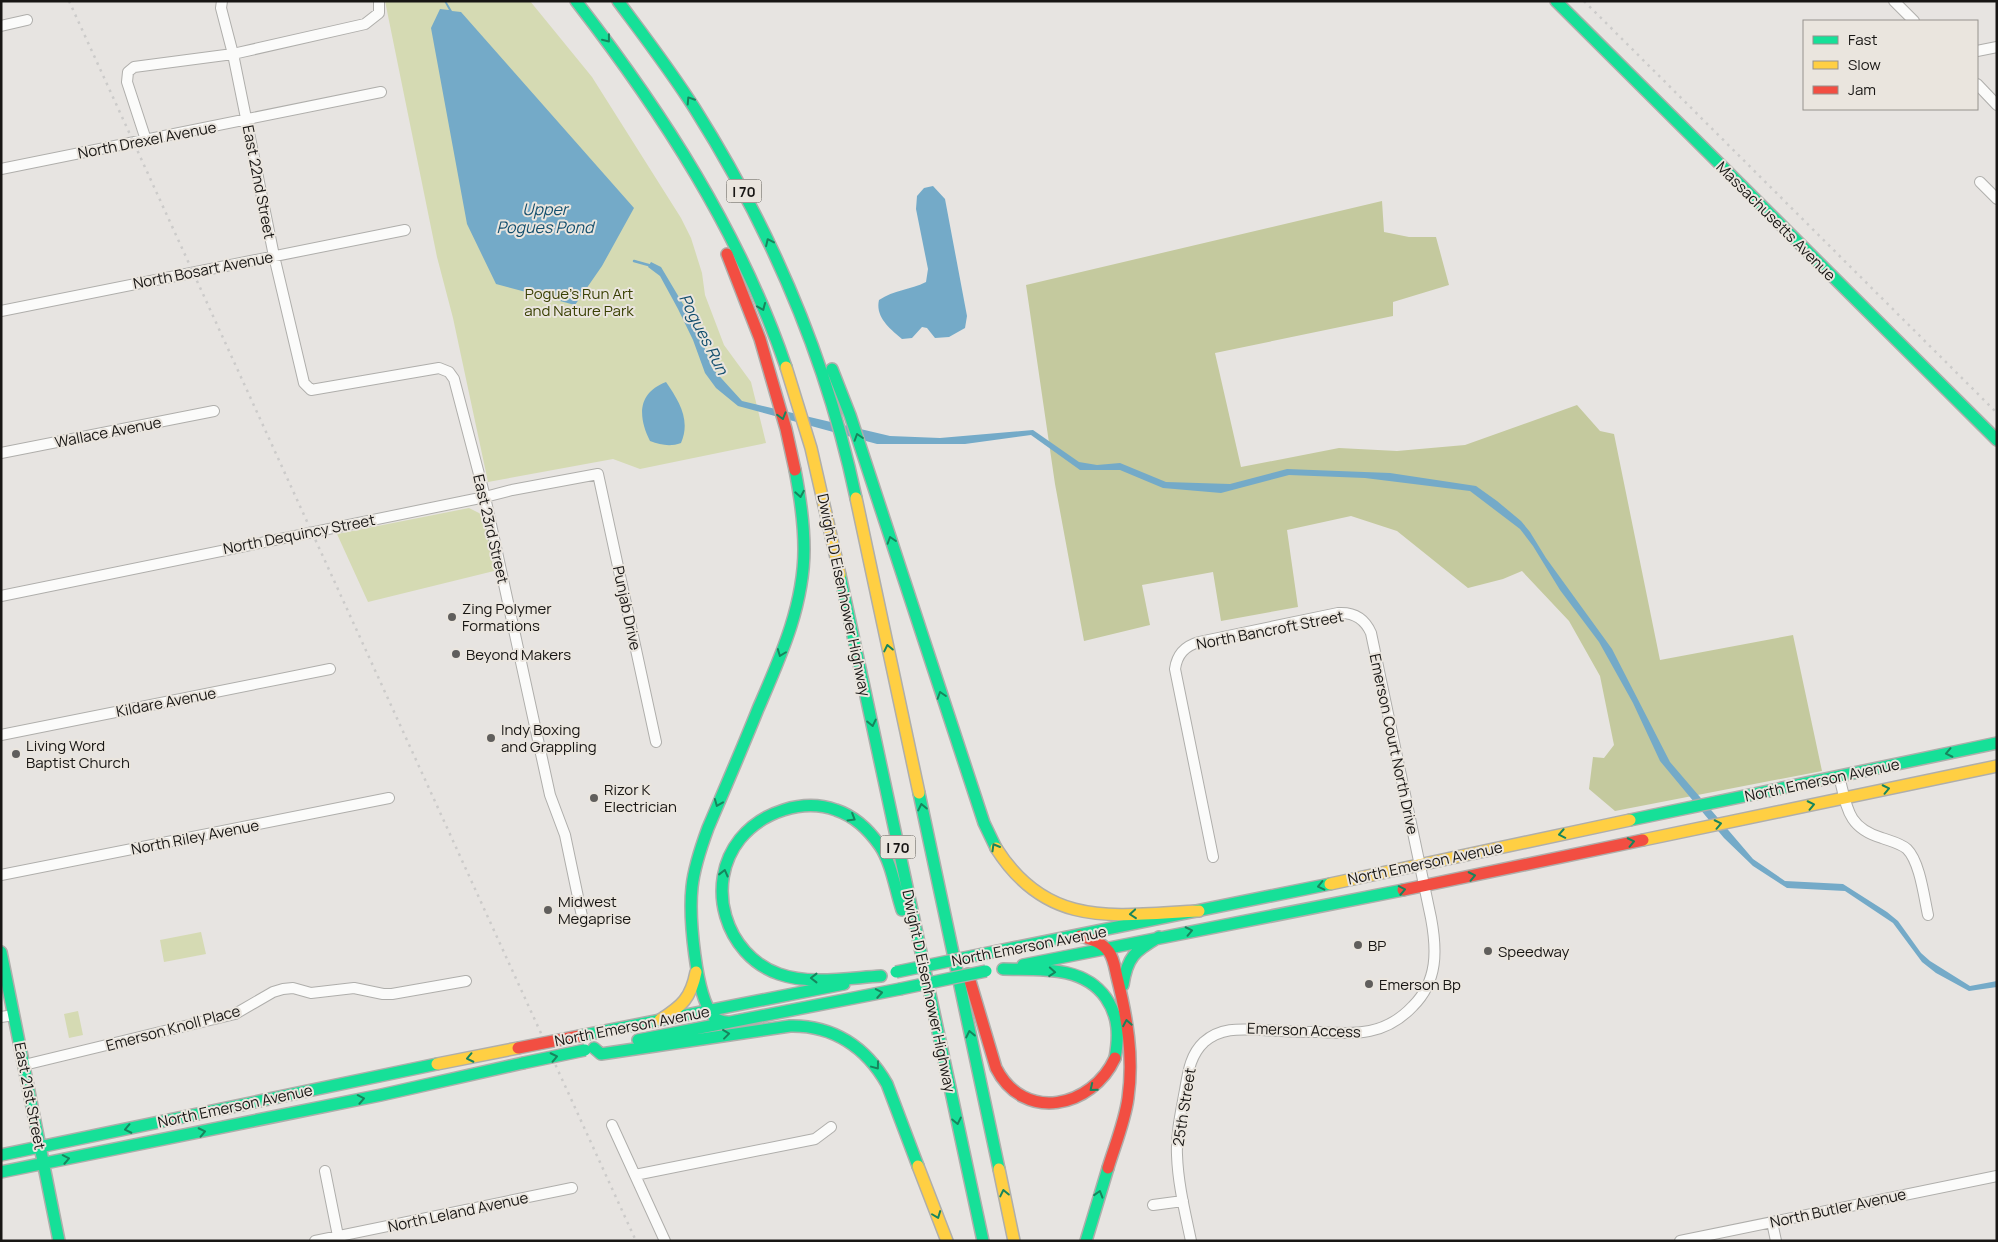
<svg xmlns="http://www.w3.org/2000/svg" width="1998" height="1242" font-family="Manrope,sans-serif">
<rect width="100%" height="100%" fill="#e7e4e1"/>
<path fill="#d5dab3" d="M385,1H530L592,77L681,218L691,238L702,273L705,295L724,345L751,382L766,443L640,469L613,459L488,482L453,318L437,257Z
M469,508L485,516L494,571L368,602L337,534Z
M201,932L206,954L164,962L160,940Z
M78,1011L83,1035L69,1038L64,1014Z"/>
<path fill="#c4c99e" d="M1382,201L1384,232L1409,237H1436L1449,285L1393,302V316L1215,353L1241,467L1339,448L1397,451L1465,445L1577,405L1600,431L1614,434L1660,660L1793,635L1822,771L1615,811L1589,789L1593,757L1604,758L1614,745L1600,676L1569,621L1522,571L1503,579L1468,588L1397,531L1351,516L1287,530L1298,607L1221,621L1213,572L1142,585L1150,625L1084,641L1055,484L1026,285Z"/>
<path fill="#74aac8" d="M444,1H446L452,11L461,12L634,208L602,266L575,305L496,284L467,224L431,28L440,9L449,10Z
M933,186L945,199L967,316L965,328L949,337L935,338L927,328L922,327L912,338L902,339C890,329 875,317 879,300C894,290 910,290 926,282L928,269L916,209L917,196L924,188Z
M651,262L661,267L683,304L702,340L712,368L742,401L890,436L940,438L1033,430L1079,462L1097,465L1120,463L1166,482L1230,484L1287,469L1390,473L1476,486L1497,501L1521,521L1530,532L1546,558L1612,649L1670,762L1753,859L1785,881L1843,884L1887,912L1898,921L1921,953L1930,961L1970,986L1997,981V987L1969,991L1936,973L1922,962L1893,923L1845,891L1787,888L1753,866L1724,838L1660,761L1633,703L1599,642L1560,590L1533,546L1520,529L1470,491L1365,478L1289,475L1221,493L1163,488L1120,470H1080L1031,435L965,444H877L738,406L716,388L705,373L693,340L678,309L660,276L648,267Z
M666,382C679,401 691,420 681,443C670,447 661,445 650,441C638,417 637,393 666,382Z"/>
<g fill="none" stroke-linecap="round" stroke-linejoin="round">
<path stroke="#74aac8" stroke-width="2.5" d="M634,261L652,266"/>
<g stroke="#afaeab" stroke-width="12">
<path id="street" d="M222,1L221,8L233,54L274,256L304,383L311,390L439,368L449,372L454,379L485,497L550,795L565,835L583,921
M1894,1L1914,21
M1,26L27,20
M1977,51L1997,47
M1977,84L1997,105
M146,140L127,82L128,72L134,67L233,54L365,24L379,13V1
M1,169L381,92
M1980,182L1997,199
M1,311L405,230
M1,453L214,411
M1,596L485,497L512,490L598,474L656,742
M1,735L330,669
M1839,776C1847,807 1847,828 1882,838C1890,841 1900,843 1907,849C1920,862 1924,897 1928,915
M1,875L389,798
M1,1017L14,1015
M24,1065L235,1014L273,992L283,989L293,988L311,993L354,988L383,994H392L466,981
M612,1125L665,1241
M325,1171L339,1241
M635,1175L815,1139L831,1127
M1153,1205L1183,1201
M1772,1222L1776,1241
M315,1241L572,1188
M1191,1241C1185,1212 1178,1184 1177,1155C1176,1133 1181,1112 1185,1090C1188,1073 1190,1055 1204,1042C1221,1027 1241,1029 1262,1030C1281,1031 1299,1032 1318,1032C1356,1034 1385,1036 1413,1006C1438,981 1437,950 1431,918L1371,633C1365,619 1354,612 1338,613L1199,642C1185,646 1177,654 1175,669L1213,857
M1680,1241L1997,1176"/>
</g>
<g stroke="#afaeab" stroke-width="14">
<path id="fast" d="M576,1C662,112 740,232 786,367
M618,1C644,36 671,71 695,109C770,228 827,360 856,498
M1556,1L1997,440
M832,369L850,415L984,823L996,848
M840,575L983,1241
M919,793L999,1169
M1630,820L1997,743
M1,952L59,1241
M983,954L1330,884
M1023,965L1403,890
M1003,969C1039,970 1083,965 1106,998C1119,1017 1119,1036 1115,1058
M881,976C848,978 810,985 779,974C725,955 704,884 740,839C762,812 803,798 836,810C854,816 869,830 880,846C892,864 895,889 902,910
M1123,985C1127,957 1135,951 1159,937
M728,1022C723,1022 718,1021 714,1017C695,996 689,915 692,887C694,867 701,847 708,828C725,788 742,749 758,709C780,658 804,606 804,549C804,522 800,496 795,470
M579,1036L844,984
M638,1040L900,989
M594,1048L601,1054L790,1026C833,1025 866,1047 887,1084L918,1166
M1,1155L437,1064
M1,1172L381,1095L523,1063
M1086,1241L1108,1168"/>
</g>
<g stroke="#afaeab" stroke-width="14">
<path id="slow" d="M786,367L811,448L840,575
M856,498L919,793
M1643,840L1997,766
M996,848C1048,930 1116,915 1199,911
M1330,884L1630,820
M660,1020C682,1006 691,998 696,972
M437,1064L518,1048
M918,1166L947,1241
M999,1169L1014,1241"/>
</g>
<g stroke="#afaeab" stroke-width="14">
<path id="jam" d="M727,254L760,339L786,429L795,470
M1403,890L1643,840
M1080,936C1091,939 1102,942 1109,952C1114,959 1115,969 1117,977C1127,1017 1134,1057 1128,1098C1125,1121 1115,1145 1108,1168
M968,974L996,1068C1024,1123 1092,1108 1115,1058"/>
</g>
<use href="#street" stroke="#fbfbfa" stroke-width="10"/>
<use href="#fast" stroke="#16e098" stroke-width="11"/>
<use href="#slow" stroke="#ffcf43" stroke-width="11"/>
<use href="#jam" stroke="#f24e42" stroke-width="11"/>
<path stroke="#cccbca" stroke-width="2.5" stroke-dasharray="2.5 5" stroke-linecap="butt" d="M69,1L636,1241
M1584,1L1997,413"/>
<g stroke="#afaeab" stroke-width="14" stroke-linecap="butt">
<path id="fast-bridge" d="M896,972L983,954
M900,989L986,971
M523,1063L585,1050"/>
</g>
<g stroke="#afaeab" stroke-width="14" stroke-linecap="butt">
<path id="jam-bridge" d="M518,1048L579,1036"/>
</g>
<use href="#fast-bridge" stroke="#16e098" stroke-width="11"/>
<use href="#jam-bridge" stroke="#f24e42" stroke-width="11"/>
</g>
<defs><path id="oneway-chevron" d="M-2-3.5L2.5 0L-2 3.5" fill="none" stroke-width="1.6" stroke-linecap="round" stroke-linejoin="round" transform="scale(1.25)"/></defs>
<g stroke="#17855d">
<use href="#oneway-chevron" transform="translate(607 39) rotate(52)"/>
<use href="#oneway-chevron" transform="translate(690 100) rotate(-123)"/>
<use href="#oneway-chevron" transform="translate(769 242) rotate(-115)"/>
<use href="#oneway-chevron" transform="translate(762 307) rotate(67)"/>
<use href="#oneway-chevron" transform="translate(782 416) rotate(74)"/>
<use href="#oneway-chevron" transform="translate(858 437) rotate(-108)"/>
<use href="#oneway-chevron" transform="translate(800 494) rotate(80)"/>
<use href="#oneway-chevron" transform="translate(891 540) rotate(-108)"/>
<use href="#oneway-chevron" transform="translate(888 648) rotate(-102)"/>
<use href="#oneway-chevron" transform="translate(781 653) rotate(111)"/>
<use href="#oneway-chevron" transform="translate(941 695) rotate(-108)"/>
<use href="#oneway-chevron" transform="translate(872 723) rotate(78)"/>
<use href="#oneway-chevron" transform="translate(1949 753) rotate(168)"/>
<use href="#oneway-chevron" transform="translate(1886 789) rotate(-12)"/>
<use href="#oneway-chevron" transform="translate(718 803) rotate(112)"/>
<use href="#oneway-chevron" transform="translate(1811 805) rotate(-12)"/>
<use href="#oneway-chevron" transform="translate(922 807) rotate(-102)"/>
<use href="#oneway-chevron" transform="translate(852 818) rotate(31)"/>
<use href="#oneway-chevron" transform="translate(1718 824) rotate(-12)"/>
<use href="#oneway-chevron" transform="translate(1562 834) rotate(169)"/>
<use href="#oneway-chevron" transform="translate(1631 842) rotate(-12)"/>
<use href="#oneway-chevron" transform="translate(995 847) rotate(-120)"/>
<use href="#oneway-chevron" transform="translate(724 873) rotate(-76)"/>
<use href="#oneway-chevron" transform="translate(1472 876) rotate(-12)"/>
<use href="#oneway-chevron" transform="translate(1321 886) rotate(167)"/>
<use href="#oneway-chevron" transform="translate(1402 890) rotate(-11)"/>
<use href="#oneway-chevron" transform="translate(1133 914) rotate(175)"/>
<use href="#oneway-chevron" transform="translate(1189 931) rotate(-12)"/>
<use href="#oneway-chevron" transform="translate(1052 972) rotate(4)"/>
<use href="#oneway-chevron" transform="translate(814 978) rotate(180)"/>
<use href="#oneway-chevron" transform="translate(879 993) rotate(-10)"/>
<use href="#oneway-chevron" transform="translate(1127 1023) rotate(-100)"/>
<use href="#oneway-chevron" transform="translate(726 1034) rotate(-7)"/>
<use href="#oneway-chevron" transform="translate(970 1034) rotate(-102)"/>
<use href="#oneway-chevron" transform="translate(554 1057) rotate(-12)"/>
<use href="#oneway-chevron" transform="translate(470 1058) rotate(168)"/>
<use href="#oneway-chevron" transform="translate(876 1066) rotate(53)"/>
<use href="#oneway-chevron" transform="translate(1093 1088) rotate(141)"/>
<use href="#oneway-chevron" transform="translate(361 1099) rotate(-11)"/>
<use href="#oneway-chevron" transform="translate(957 1121) rotate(78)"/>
<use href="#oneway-chevron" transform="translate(128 1129) rotate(168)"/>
<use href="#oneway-chevron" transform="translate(202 1132) rotate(-12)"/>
<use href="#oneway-chevron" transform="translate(66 1159) rotate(-11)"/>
<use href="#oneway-chevron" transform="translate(1004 1193) rotate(-102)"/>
<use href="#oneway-chevron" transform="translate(1099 1194) rotate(-73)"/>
<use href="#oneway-chevron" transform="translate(937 1215) rotate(69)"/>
</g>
<g fill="#605e5c" stroke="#eae5de" stroke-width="2">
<circle cx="452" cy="617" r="5"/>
<circle cx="456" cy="654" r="5"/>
<circle cx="491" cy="738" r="5"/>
<circle cx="16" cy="754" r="5"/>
<circle cx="594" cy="798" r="5"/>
<circle cx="548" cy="910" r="5"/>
<circle cx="1358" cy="945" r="5"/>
<circle cx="1488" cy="951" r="5"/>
<circle cx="1369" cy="984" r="5"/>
</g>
<g text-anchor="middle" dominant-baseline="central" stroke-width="4" stroke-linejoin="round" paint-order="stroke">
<g fill="#eae5de" stroke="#575451" stroke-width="1">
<rect x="726.5" y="179.5" width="35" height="23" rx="4"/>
<rect x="880.5" y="835.5" width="35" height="23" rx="4"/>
</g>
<g font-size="14" font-weight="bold" fill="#181614">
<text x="744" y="191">I 70</text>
<text x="898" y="847">I 70</text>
</g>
<g font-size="15" fill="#181614" stroke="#eae5de">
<text transform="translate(147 140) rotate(-11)">North Drexel Avenue</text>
<text transform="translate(259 182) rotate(79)">East 22nd Street</text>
<text transform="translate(1776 221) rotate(45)">Massachusetts Avenue</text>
<text transform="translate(203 270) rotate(-11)">North Bosart Avenue</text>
<text transform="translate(108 432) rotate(-11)">Wallace Avenue</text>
<text transform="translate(491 529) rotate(77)">East 23rd Street</text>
<text transform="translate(299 534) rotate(-11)">North Dequincy Street</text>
<text transform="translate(844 595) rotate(78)">Dwight D Eisenhower Highway</text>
<text transform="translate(627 608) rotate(78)">Punjab Drive</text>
<text transform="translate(1270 630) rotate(-11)">North Bancroft Street</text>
<text transform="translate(166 702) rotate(-11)">Kildare Avenue</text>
<text transform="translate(1394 744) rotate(78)">Emerson Court North Drive</text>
<text transform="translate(1822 780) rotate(-12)">North Emerson Avenue</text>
<text transform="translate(195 837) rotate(-11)">North Riley Avenue</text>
<text transform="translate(1425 863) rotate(-12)">North Emerson Avenue</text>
<text transform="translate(1029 946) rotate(-11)">North Emerson Avenue</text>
<text transform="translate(929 991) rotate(78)">Dwight D Eisenhower Highway</text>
<text transform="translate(632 1026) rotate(-11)">North Emerson Avenue</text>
<text transform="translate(173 1028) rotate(-15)">Emerson Knoll Place</text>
<text transform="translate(1304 1030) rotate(2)">Emerson Access</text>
<text transform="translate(30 1096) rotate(79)">East 21st Street</text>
<text transform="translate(235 1106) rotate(-12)">North Emerson Avenue</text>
<text transform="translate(1184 1107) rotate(-81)">25th Street</text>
<text transform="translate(1838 1208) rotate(-12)">North Butler Avenue</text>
<text transform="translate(458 1212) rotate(-12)">North Leland Avenue</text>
</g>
<g font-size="15" fill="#3a4003" stroke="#eae5de">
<text x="579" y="293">Pogue's Run Art<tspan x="579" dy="17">and Nature Park</tspan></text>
</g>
<g font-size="15" fill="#181614" stroke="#eae5de" text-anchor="start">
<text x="462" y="608">Zing Polymer<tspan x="462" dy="17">Formations</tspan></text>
<text x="466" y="654">Beyond Makers</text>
<text x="501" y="729">Indy Boxing<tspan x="501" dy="17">and Grappling</tspan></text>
<text x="26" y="745">Living Word<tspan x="26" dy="17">Baptist Church</tspan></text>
<text x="604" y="789">Rizor K<tspan x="604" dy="17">Electrician</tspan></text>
<text x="558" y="901">Midwest<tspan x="558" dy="17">Megaprise</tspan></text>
<text x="1368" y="945">BP</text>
<text x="1498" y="951">Speedway</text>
<text x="1379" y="984">Emerson Bp</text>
</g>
<g font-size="16" font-style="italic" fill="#134f6e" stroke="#eae5de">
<text x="545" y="209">Upper<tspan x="545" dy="18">Pogues Pond</tspan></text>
<text transform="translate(704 334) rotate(63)">Pogues Run</text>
</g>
</g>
<rect width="1998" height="1242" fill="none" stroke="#181614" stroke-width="5"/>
<rect x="1803" y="20" width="175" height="90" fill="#eae5de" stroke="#96928d"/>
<rect x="1813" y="36" width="25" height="8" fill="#16e098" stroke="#96928d"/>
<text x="1848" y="45" font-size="15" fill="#181614">Fast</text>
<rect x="1813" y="61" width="25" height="8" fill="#ffcf43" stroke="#96928d"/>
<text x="1848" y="70" font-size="15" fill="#181614">Slow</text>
<rect x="1813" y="86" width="25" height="8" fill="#f24e42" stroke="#96928d"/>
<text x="1848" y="95" font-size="15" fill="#181614">Jam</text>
</svg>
